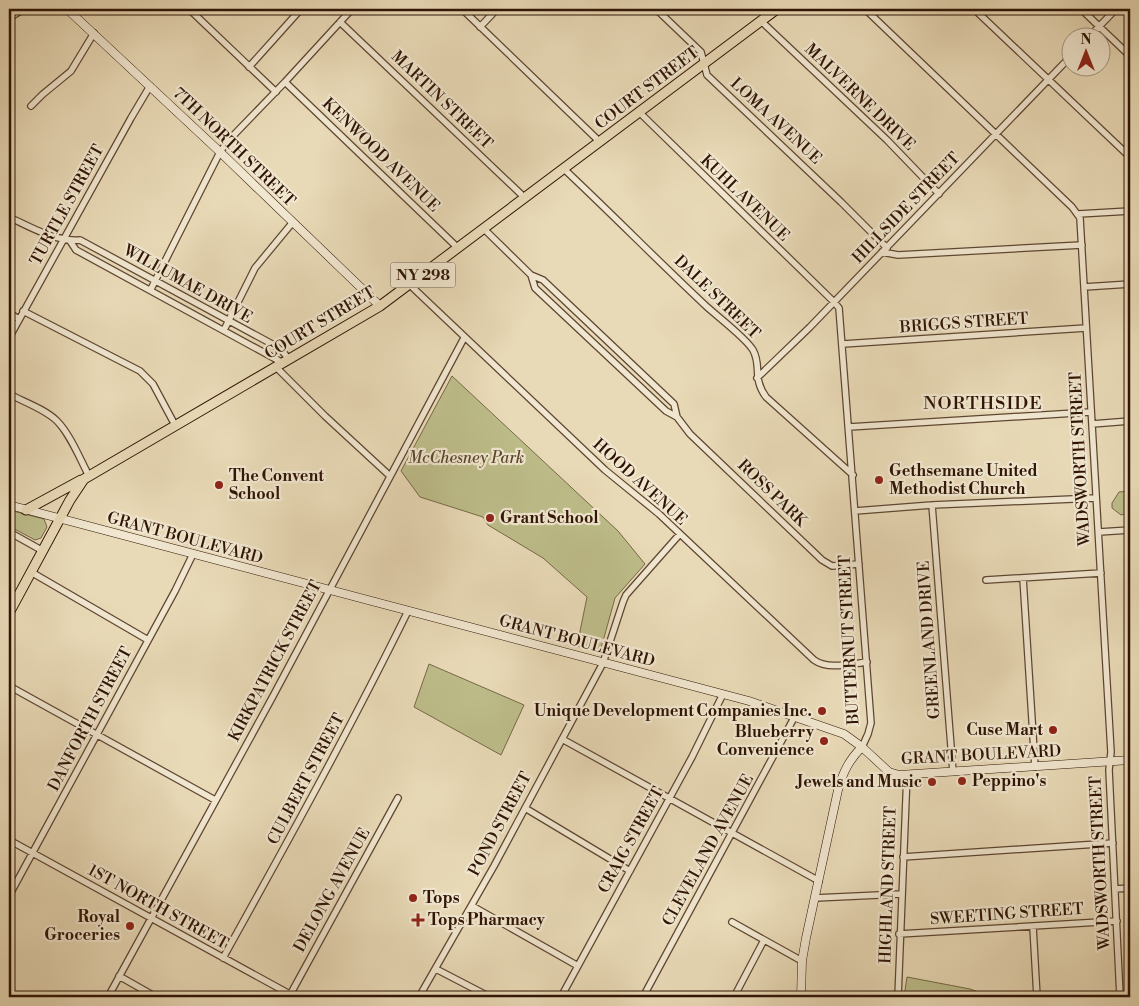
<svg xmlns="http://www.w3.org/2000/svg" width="1139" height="1006" font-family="'Libre Bodoni',serif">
<rect width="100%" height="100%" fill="#e9dab7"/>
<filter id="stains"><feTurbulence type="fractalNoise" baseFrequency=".004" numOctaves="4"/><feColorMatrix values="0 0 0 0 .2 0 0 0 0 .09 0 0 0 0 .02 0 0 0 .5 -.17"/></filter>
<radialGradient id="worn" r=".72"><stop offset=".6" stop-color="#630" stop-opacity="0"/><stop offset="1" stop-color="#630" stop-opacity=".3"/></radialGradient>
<path fill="#bdbd8a" stroke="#766848" d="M452,376L618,531L645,564L615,598L600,652L577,646L587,597L543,558L488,525L483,517L420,497L401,471Z
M1129,491L1130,507L1125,514L1121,515L1112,508V503L1119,492Z
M9,510L44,519L47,527L41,538L35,540L9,526Z
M429,664L524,705L501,755L414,707Z
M907,977L970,989L992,997H904Z"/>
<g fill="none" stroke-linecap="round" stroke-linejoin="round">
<g stroke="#5e4632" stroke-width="8">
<path id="street" d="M189,9L276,92
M462,9L600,142
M656,9L701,52L707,75L841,202L887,248
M865,9L1072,207L1080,218L1111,752L1109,770L1120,997
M974,9L1130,157
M1081,9L1130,56
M9,18L24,9
M761,21L887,140L939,194
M340,22L525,198
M480,27L497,9
M1088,38L1116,9
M249,67L301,9
M285,82L458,248
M31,106L43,94L71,71L94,33
M639,112L834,302L839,308L871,723L868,734L862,747
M564,169C612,214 658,261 706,306C718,317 746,338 753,350C762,366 752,378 766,397L853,475
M1078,214L1130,211
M9,217C30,227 56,242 80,240L272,344L282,351L289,359
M484,229L531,275L543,280L674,404L677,417L690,434L822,560L832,566L859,564
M70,241L76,250L283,363
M882,252L898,255L1082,245
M531,275L535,288L666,411L677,417
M410,285L605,470L659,514L814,660C828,670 850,664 867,662
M1084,287L1130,284
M151,289L220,152L228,141L285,82L352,9
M23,311L140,371L153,384L175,425
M9,313L19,319
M224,330L255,268L293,222
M9,338L131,118L150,86
M843,344L1086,328
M276,367L325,416L390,476
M757,378L810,327L1072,55
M9,394C24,402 45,409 57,421C70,434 80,459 89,476
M1092,424L1130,421
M849,427L1091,412
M932,505L953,772
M855,511L932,505L1096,498
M9,532L43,551
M1099,532L1130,530
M31,572L148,640
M1023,578L1035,767
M986,580L1101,573
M9,686L215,800
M562,739L819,881
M525,808L630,871
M9,840L295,997
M903,857L1113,843
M1115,889L1130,888
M9,896L175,591L193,554
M815,898L901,894
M472,906L578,966
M732,922L802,961
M1033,927L1037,997
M899,934L1117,921
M223,958C287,843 350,729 408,611
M436,969L490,997
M119,976L156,997
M9,994L14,997
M290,995L398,798
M108,997L272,698L464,338
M419,997L494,866L603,663L623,602L626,595L679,535
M561,997L692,757L723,694
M643,997L795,716
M734,997L764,940
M898,997L907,774"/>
</g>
<g stroke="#2f1405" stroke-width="9">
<path id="secondary" d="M67,9L220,152L380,306
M9,505L749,701L844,734L862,747L889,772L899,775L1130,760
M801,997L802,961L806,938L838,790C843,772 849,760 862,747"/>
</g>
<g stroke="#2f1405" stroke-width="11">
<path id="primary" d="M26,510L81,480
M9,613L70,500L84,479L380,306L777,9"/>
</g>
<use href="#street" stroke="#f1e7d0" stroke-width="5.5"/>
<use href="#secondary" stroke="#f1e7d0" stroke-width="8"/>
<use href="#primary" stroke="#e9dab7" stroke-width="9"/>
</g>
<g fill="#8f2418" stroke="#f1e7d0" stroke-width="2">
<circle cx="879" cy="480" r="5"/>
<circle cx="219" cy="485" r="5"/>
<circle cx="490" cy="518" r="5"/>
<circle cx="822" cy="711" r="5"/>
<circle cx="1053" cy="730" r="5"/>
<circle cx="824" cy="741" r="5"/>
<circle cx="962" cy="781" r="5"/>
<circle cx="932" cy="782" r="5"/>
<circle cx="413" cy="898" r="5"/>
<path d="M415.5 912.5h5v5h5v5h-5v5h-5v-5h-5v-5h5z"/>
<circle cx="130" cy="926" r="5"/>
</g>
<g text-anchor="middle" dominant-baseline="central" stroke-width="4.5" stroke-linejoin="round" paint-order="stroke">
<rect fill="#f1e7d0" stroke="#695342" stroke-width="1" x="390.5" y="262.5" width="65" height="25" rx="4"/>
<g font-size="15" font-weight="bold" fill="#2f1405">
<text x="423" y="275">NY 298</text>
</g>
<g font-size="16" fill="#2f1405" stroke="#f1e7d0">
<text transform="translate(647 88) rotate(-37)">COURT STREET</text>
<text transform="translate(860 97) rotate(44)">MALVERNE DRIVE</text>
<text transform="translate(442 100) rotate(44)">MARTIN STREET</text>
<text transform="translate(776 121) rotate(43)">LOMA AVENUE</text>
<text transform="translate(234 147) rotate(44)">7TH NORTH STREET</text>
<text transform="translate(381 155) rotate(44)">KENWOOD AVENUE</text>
<text transform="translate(745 198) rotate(44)">KUHL AVENUE</text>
<text transform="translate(67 205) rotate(-61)">TURTLE STREET</text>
<text transform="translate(906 208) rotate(-46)">HILLSIDE STREET</text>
<text transform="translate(188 284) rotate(29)">WILLUMAE DRIVE</text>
<text transform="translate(717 297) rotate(44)">DALE STREET</text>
<text transform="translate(320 323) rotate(-31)">COURT STREET</text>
<text transform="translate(964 323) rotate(-4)">BRIGGS STREET</text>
<text transform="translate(1080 459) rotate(-93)">WADSWORTH STREET</text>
<text transform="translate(640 482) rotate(42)">HOOD AVENUE</text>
<text transform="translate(772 493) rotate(44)">ROSS PARK</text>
<text transform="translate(185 538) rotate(15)">GRANT BOULEVARD</text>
<text transform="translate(849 640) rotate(-93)">BUTTERNUT STREET</text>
<text transform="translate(929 640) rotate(-94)">GREENLAND DRIVE</text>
<text transform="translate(577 641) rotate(15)">GRANT BOULEVARD</text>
<text transform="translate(275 661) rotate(-62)">KIRKPATRICK STREET</text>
<text transform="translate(90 719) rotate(-62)">DANFORTH STREET</text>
<text transform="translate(981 755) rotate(-3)">GRANT BOULEVARD</text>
<text transform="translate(306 779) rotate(-62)">CULBERT STREET</text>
<text transform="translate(500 824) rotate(-62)">POND STREET</text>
<text transform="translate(631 840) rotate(-61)">CRAIG STREET</text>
<text transform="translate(708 850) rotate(-61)">CLEVELAND AVENUE</text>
<text transform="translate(1100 863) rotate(-93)">WADSWORTH STREET</text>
<text transform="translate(888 885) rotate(-88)">HIGHLAND STREET</text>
<text transform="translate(332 890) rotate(-61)">DELONG AVENUE</text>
<text transform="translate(158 907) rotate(29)">1ST NORTH STREET</text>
<text transform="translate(1007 914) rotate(-4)">SWEETING STREET</text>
</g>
<g font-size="16" font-style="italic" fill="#5a472d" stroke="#f1e7d0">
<text x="466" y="458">McChesney Park</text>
</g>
<g font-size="16" font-weight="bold" fill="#2f1405" stroke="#f1e7d0" text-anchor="start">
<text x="889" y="471">Gethsemane United<tspan x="889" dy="18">Methodist Church</tspan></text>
<text x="229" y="476">The Convent<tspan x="229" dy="18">School</tspan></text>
<text x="500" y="518">Grant School</text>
<text x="812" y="711" text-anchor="end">Unique Development Companies Inc.</text>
<text x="1043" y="730" text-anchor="end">Cuse Mart</text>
<text x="814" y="732" text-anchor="end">Blueberry<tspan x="814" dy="18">Convenience</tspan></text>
<text x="972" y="781">Peppino's</text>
<text x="922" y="782" text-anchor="end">Jewels and Music</text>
<text x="423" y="898">Tops</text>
<text x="120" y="917" text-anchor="end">Royal<tspan x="120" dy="18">Groceries</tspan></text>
<text x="428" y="920">Tops Pharmacy</text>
</g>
<g font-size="18" letter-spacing="1" fill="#2f1405" stroke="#f1e7d0">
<text x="983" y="403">NORTHSIDE</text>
</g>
</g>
<rect width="1139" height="1006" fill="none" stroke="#e9dab7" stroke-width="30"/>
<rect x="10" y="10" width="1119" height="986" fill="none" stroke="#2f1405" stroke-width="2.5"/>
<rect x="15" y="15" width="1109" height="976" fill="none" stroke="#2f1405"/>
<g transform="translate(1086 52)"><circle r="24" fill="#f1e7d0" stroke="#a3937f"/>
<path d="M0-4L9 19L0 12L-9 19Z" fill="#8f2418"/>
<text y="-8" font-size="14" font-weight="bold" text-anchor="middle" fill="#2f1405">N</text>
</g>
<rect width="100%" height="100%" filter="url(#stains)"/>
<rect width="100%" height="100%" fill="url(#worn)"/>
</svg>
